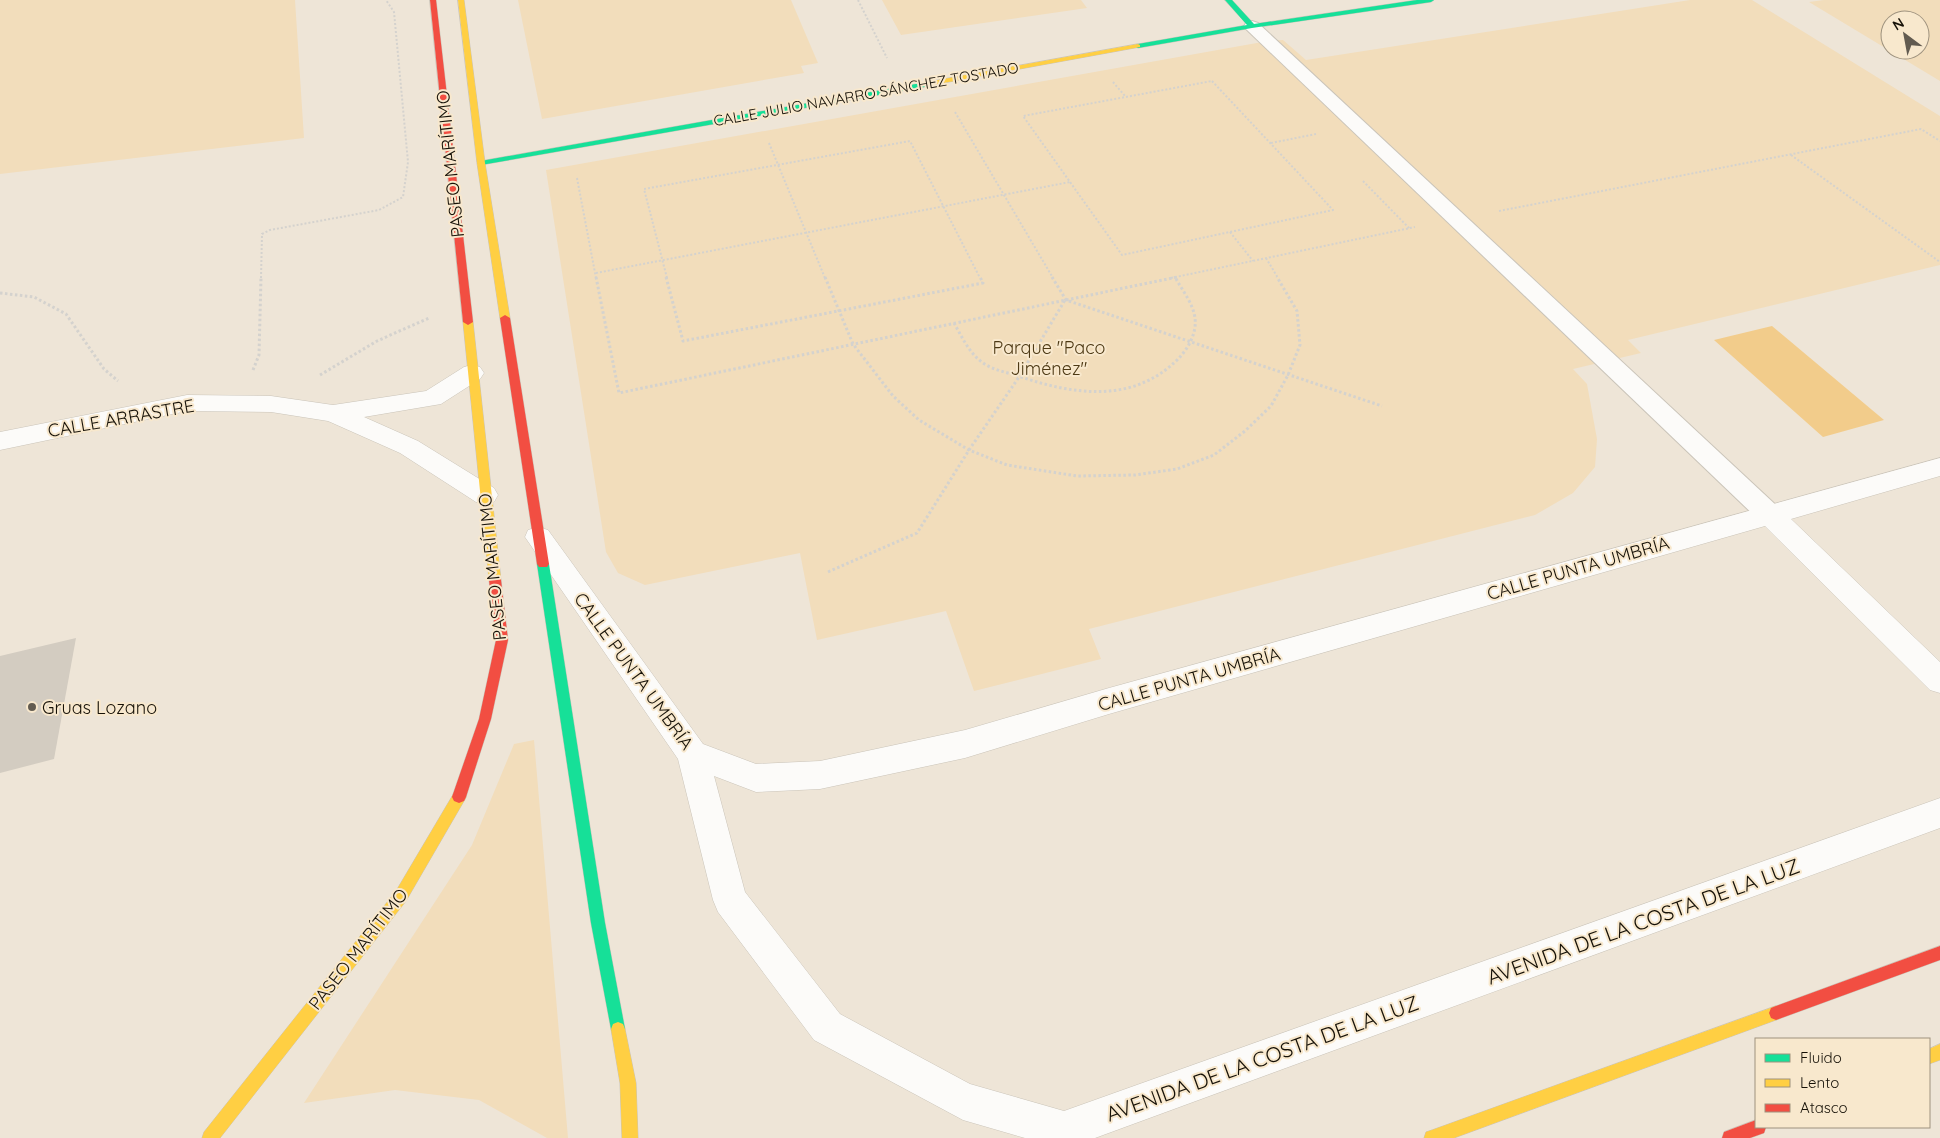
<svg xmlns="http://www.w3.org/2000/svg" width="1940" height="1138" font-family="Quicksand,sans-serif">
<rect width="100%" height="100%" fill="#eee5d7"/>
<path fill="#f2ddbb" fill-rule="evenodd" d="M0,0H295L304,138L0,174Z
M518,0H791L818,63L801,66L804,73L542,119Z
M882,0H1081L1087,8L901,35Z
M1690,0H1752L1940,116V265L1628,340L1641,353L1573,369L1587,384L1597,439L1595,467L1573,493L1535,515L1089,629L1101,659L974,691L946,611L817,640L800,553L645,585L618,573L606,552L546,170L1268,41L1283,40L1306,60Z
M1824,0H1940V81L1809,2ZM1890,20H1920V50H1890Z
M534,740L568,1138H547L479,1100L395,1090L304,1103L472,845L514,744Z"/>
<path fill="#f2cc8b" d="M1772,326L1884,420L1823,437L1714,340Z"/>
<path fill="#d3ccc1" d="M76,638L54,759L0,773V656Z"/>
<g fill="none" stroke-linecap="round" stroke-linejoin="round">
<g stroke="#cac4b9" stroke-width="2">
<path id="lane" d="M1252,21L1258,23L1778,507L1782,514L1778,521L1769,523L1760,521L1246,29L1244,26L1246,23Z"/>
</g>
<g stroke="#cac4b9" stroke-width="1">
<path id="street" d="M472,365L480,367L484,373L480,379L441,404L364,417L418,441L494,488L498,495L494,502L485,505L476,502L400,453L328,421L271,412L187,411L0,450V432L187,395L271,396L333,405L426,391L464,367Z
M1940,458V476L1791,519L1940,662V693L1930,690L1765,526L1109,714L965,758L820,789L756,792L714,776L745,892L840,1014L970,1084L1064,1111L1940,798V828L1095,1138H1025L963,1120L814,1040L718,912L713,900L678,759L525,537L528,530L538,527L548,530L703,744L756,764L820,761L965,730L1109,688Z"/>
</g>
<g stroke="#cac4b9" stroke-width="1">
<path id="fast" d="M1225,0H1232L1254,24L1417,0H1434L1431,2L1252,28L1138,48L1134,46L1138,44L1247,25Z
M927,82H930V86L481,165L477,163L481,161Z
M543,560L547,561L549,564L605,923L625,1029L623,1034L618,1036L613,1034L611,1029L591,923L537,564L539,561Z"/>
</g>
<g stroke="#cac4b9" stroke-width="1">
<path id="slow" d="M458,0H464L485,163L510,318L505,321L500,318L477,163Z
M1138,44L1140,45V47L927,86L923,84L927,82Z
M468,319L473,322L501,580L499,583H491L489,580L463,322Z
M459,791L464,793L466,797L464,801L406,901L220,1138H202L204,1132L396,891L454,793Z
M1776,1006L1781,1008L1783,1013L1781,1018L1776,1020L1454,1138H1424L1426,1132L1432,1130Z
M618,1022L623,1024L625,1029L636,1083L638,1138H622L620,1083L611,1029L613,1024Z
M1940,1044V1060L1929,1064V1049Z"/>
</g>
<g stroke="#cac4b9" stroke-width="1">
<path id="jam" d="M430,0H436L473,322L468,325L463,322Z
M505,315L510,318L549,564L547,567H539L537,564L500,318Z
M495,576L499,577L501,580L508,640L491,719L466,797L464,801L459,803L454,801L452,797L479,719L496,640L489,580L491,577Z
M1940,946V960L1776,1020L1771,1018L1769,1013L1771,1008L1776,1006Z
M1756,1120V1127H1766L1764,1133L1750,1138H1722L1724,1132Z"/>
</g>
<path stroke="#d4d2ce" stroke-width="2" stroke-dasharray="2 2" stroke-linecap="butt" d="M858,0L887,58
M1212,81L1333,210L1122,255L1023,116Z
M1113,82L1125,96
M955,112L1053,278
M769,143L825,278
M1271,143L1316,134
M1791,155L1940,262
M577,178L596,278
M1363,181L1409,228
M1499,211L1921,129L1940,141
M1230,232L1253,261
M1266,258L1278,278
M596,273L1070,182
M261,278L262,234L270,230L379,210L403,197L408,162L394,12L386,0
M667,278L644,189L910,141L980,278
M1171,278L1415,227"/>
<path stroke="#d4d2ce" stroke-width="3" stroke-dasharray="2.5 2.5" stroke-linecap="butt" d="M596,277L619,393L1177,277
M666,277L683,341L983,283L980,277
M825,277L853,344L893,396L919,420L969,450L1007,465L1077,476L1135,475L1177,469L1214,455L1245,431L1271,406L1288,375L1300,345L1297,311L1277,277
M1052,277L1066,300L1382,406
M0,293L34,297L66,314L104,369L118,381
M954,323C962,337 969,353 983,363C993,370 1006,372 1018,376C1074,395 1133,404 1178,359C1188,349 1197,333 1195,318C1193,303 1182,290 1175,277
M253,370L259,355L261,277
M320,375L377,341L429,318
M828,572L917,533L969,450L1019,377L1065,300"/>
<use href="#lane" fill="#fcfbf9" fill-rule="evenodd"/>
<use href="#street" fill="#fcfbf9" fill-rule="evenodd"/>
<use href="#fast" fill="#16e098" fill-rule="evenodd"/>
<use href="#slow" fill="#ffcf43" fill-rule="evenodd"/>
<use href="#jam" fill="#f24e42" fill-rule="evenodd"/>
</g>
<circle fill="#625b50" stroke="#f8e8cd" stroke-width="2" cx="32" cy="707" r="5"/>
<g text-anchor="middle" dominant-baseline="central" stroke-width="4" stroke-linejoin="round" paint-order="stroke">
<g font-size="15" fill="#161107" stroke="#f8e8cd">
<text transform="translate(866 94) rotate(-10)">CALLE JULIO NAVARRO SÁNCHEZ TOSTADO</text>
</g>
<g font-size="18" fill="#161107" stroke="#f8e8cd">
<text transform="translate(450 164) rotate(-96)">PASEO MARÍTIMO</text>
<text transform="translate(121 418) rotate(-10)">CALLE ARRASTRE</text>
<text transform="translate(492 567) rotate(-96)">PASEO MARÍTIMO</text>
<text transform="translate(1578 568) rotate(-16)">CALLE PUNTA UMBRÍA</text>
<text transform="translate(634 671) rotate(54)">CALLE PUNTA UMBRÍA</text>
<text transform="translate(1189 679) rotate(-16)">CALLE PUNTA UMBRÍA</text>
<text transform="translate(358 949) rotate(-52)">PASEO MARÍTIMO</text>
</g>
<g font-size="18" fill="#4d3914" stroke="#f8e8cd">
<text x="1049" y="347">Parque "Paco<tspan x="1049" dy="21">Jiménez"</tspan></text>
</g>
<g font-size="18" fill="#161107" stroke="#f8e8cd" text-anchor="start">
<text x="42" y="707">Gruas Lozano</text>
</g>
<g font-size="21" fill="#161107" stroke="#f8e8cd">
<text transform="translate(1643 921) rotate(-20)">AVENIDA DE LA COSTA DE LA LUZ</text>
<text transform="translate(1262 1058) rotate(-20)">AVENIDA DE LA COSTA DE LA LUZ</text>
</g>
</g>
<rect x="1755" y="1038" width="175" height="90" fill="#f8e8cd" stroke="#9e927e"/>
<rect x="1765" y="1054" width="25" height="8" fill="#16e098" stroke="#9e927e"/>
<text x="1800" y="1063" font-size="15" fill="#161107">Fluido</text>
<rect x="1765" y="1079" width="25" height="8" fill="#ffcf43" stroke="#9e927e"/>
<text x="1800" y="1088" font-size="15" fill="#161107">Lento</text>
<rect x="1765" y="1104" width="25" height="8" fill="#f24e42" stroke="#9e927e"/>
<text x="1800" y="1113" font-size="15" fill="#161107">Atasco</text>
<g transform="translate(1905 35) rotate(328)"><circle r="24" fill="#f8e8cd" stroke="#9e927e"/>
<path d="M0-4L9 19L0 12L-9 19Z" fill="#625b50"/>
<text y="-8" font-size="14" font-weight="bold" text-anchor="middle" fill="#161107">N</text>
</g>
</svg>
